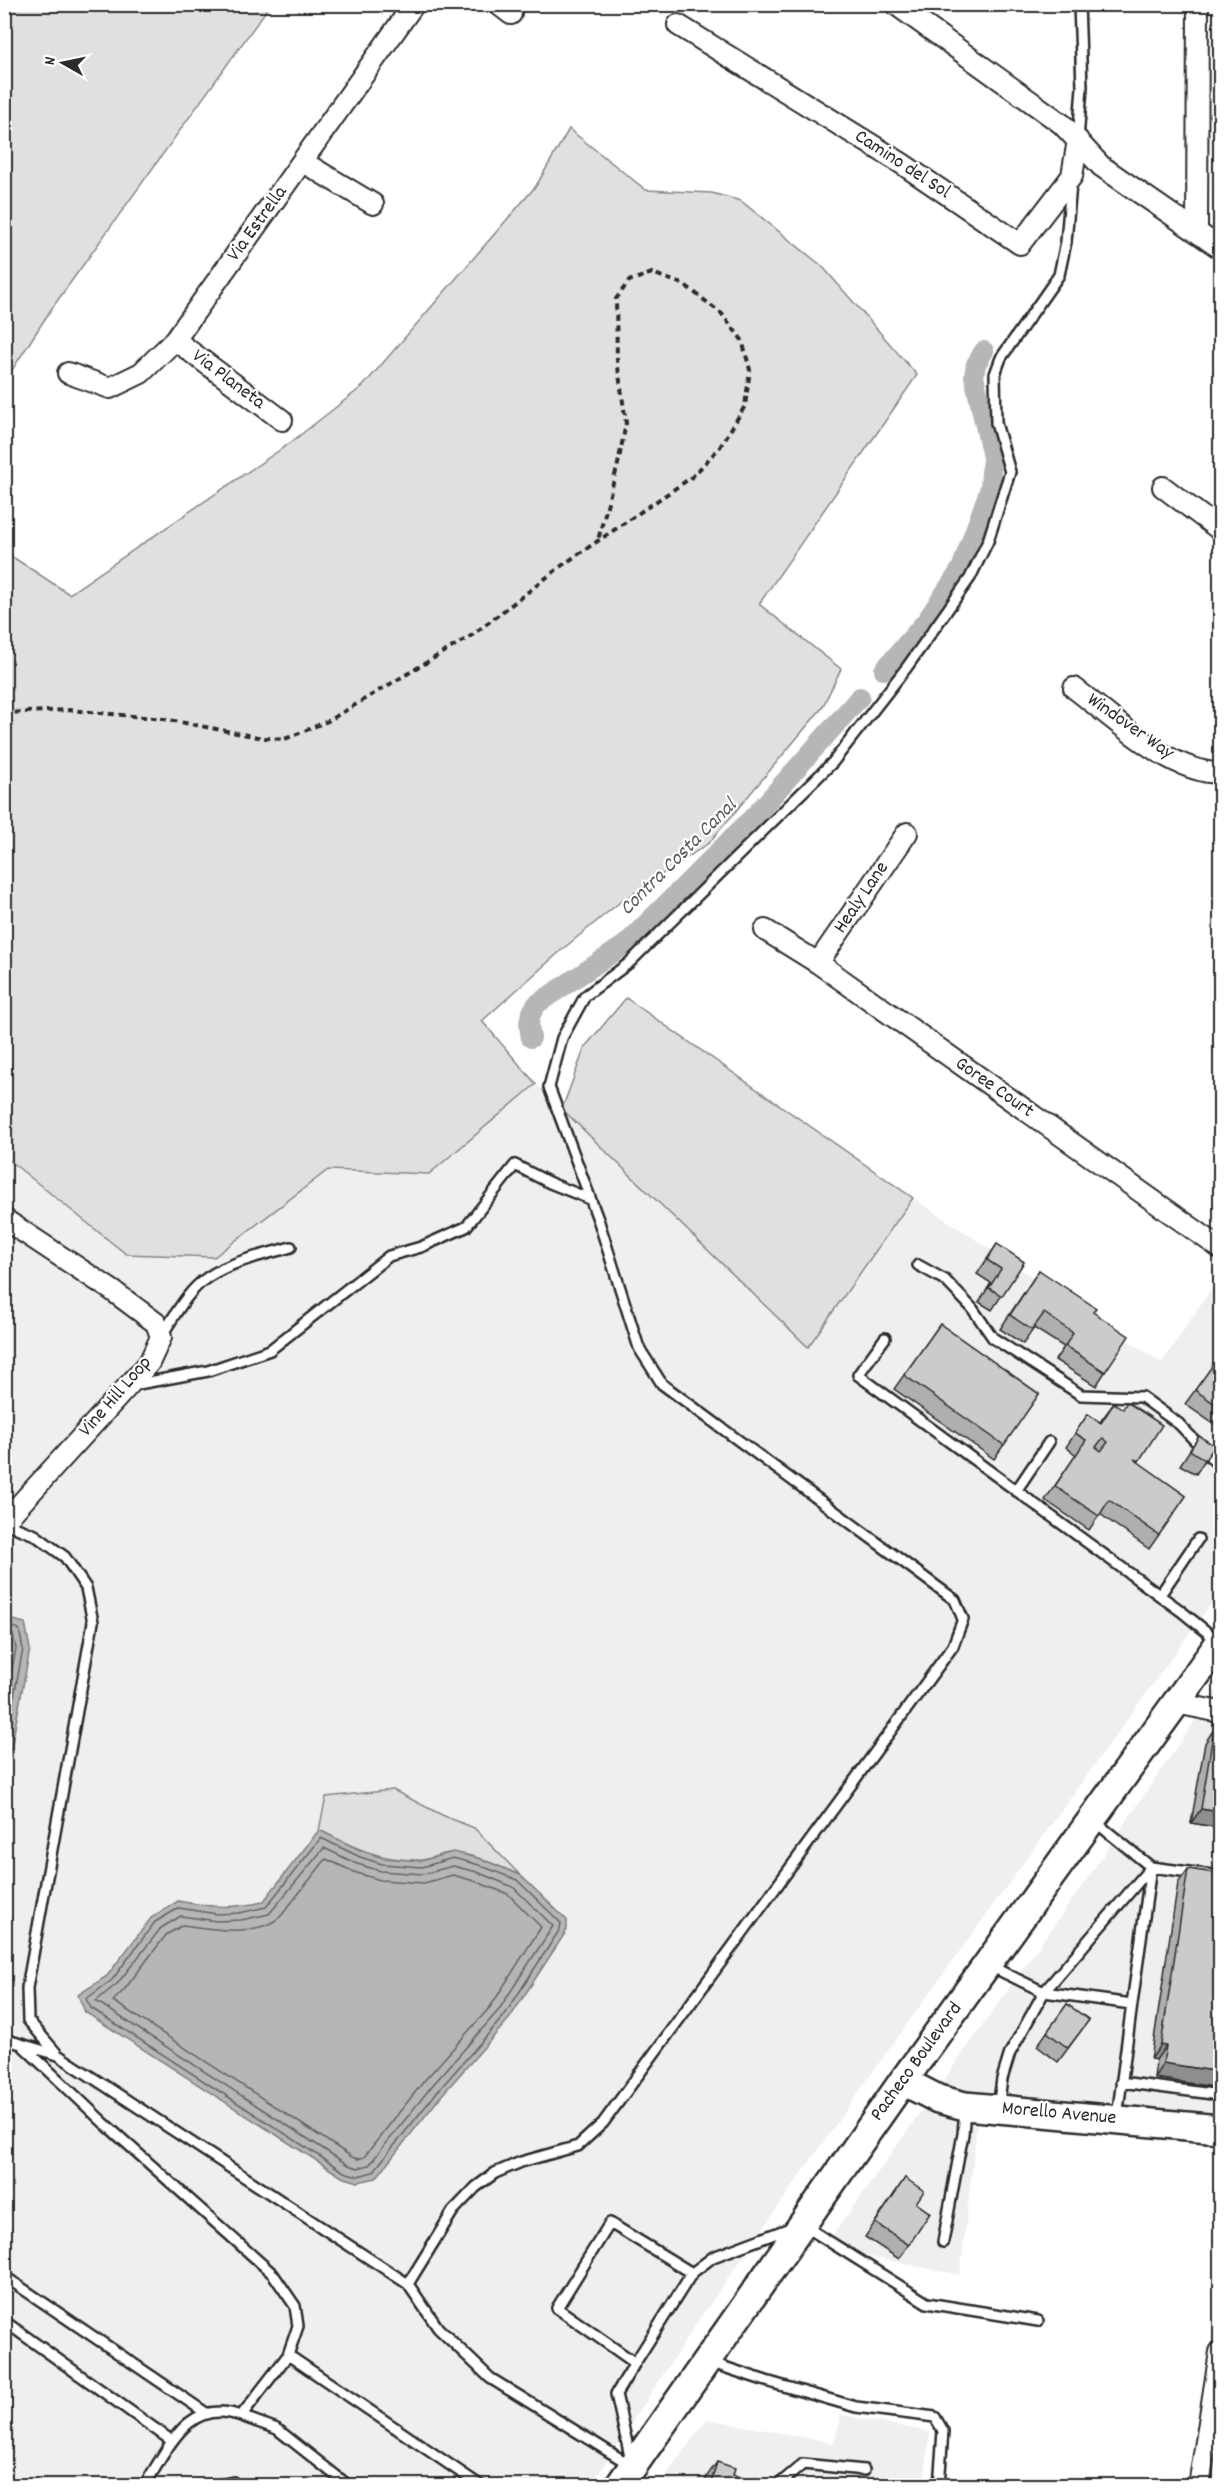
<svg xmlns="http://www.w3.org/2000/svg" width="1225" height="2490" font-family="Dekko,sans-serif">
<rect width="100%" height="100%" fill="#fff"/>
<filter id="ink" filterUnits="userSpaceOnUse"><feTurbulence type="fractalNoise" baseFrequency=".0167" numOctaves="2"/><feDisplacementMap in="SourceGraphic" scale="12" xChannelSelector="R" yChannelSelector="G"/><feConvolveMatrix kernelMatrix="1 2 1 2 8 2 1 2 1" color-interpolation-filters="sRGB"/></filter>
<g filter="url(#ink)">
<path fill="#efefef" d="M536,1084L808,1346L913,1198L1162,1363L1220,1275V1591L884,2056L698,2321L591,2485H5L4,1157L126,1254L214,1257L328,1170L429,1174Z
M1220,1684V2129L979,2108L960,2275L866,2256L831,2238L1085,1882Z
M841,2415L930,2432L924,2485L658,2486L707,2419L834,2443Z"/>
<path fill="#e0e0e0" stroke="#868686" stroke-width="1.5" d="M5,4L270,5L50,311L5,381Z
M569,129L646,190L712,193L741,201L822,266L917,375L759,604L841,669L822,708L709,843L619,903L564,948L482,1021L536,1084L429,1174L328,1170L214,1257L126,1254L5,1157V552L69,594L290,443L363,386L536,186Z
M626,998L913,1198L808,1347L562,1109L585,1047Z
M393,1790L442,1815L474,1828L520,1875C500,1867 477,1855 455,1853C443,1851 431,1860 419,1860C381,1861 352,1847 319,1830L326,1797Z"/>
<path fill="#b6b6b6" stroke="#7e7e7e" stroke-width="1.5" d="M6,1618L25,1623L30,1649L5,1780Z
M319,1830L362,1851L383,1858L421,1861L453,1852L481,1859L520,1875L567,1920V1930L509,2019L441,2096L376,2178L358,2182L342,2177L85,2012L78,1995L107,1976L151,1918L178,1901C210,1907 231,1909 263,1902Z"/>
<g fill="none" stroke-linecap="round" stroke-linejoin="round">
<path stroke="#636363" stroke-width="1.5" d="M4,1624L19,1629L23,1649L4,1748
M4,1632L13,1635L16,1649L4,1708
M321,1838L360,1857L382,1864L422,1867L453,1858L479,1865L517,1880L561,1923L560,1929L504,2016L437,2092L373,2172L358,2176L344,2172L91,2008L86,1999L112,1980L155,1922L179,1908L217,1914L239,1913L266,1907Z
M324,1848L357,1864L381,1871L423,1874L453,1866L477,1872L513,1887L553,1926L498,2011L431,2087L369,2165L358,2168L348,2165L96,2001L117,1984L161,1928L181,1916L217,1921L241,1920L269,1914Z
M326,1859L354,1872L380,1880L424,1883L453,1875L474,1881L508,1894L541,1927L491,2006L424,2081L364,2157L358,2159L352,2157L113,2001L124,1990L166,1935L183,1925C210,1929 258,1938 281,1916Z"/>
<path stroke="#b6b6b6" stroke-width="20" d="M884,670L926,621L961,569L990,488L992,457L974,376L976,364L984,351
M531,1038C528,1023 528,1016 537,1004L626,944L758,812L860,697"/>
<g stroke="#2b2b2b" stroke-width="14">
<path id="lane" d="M1078,140L1082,87L1079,4
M918,1265L945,1280L972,1308L993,1338L1081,1395L1142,1397L1179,1424L1220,1467
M162,1335C175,1315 188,1290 208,1277C232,1261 264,1255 291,1247
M885,1338L858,1375L1181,1611L1218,1641
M133,1385L208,1371L270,1350L389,1256L421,1247L466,1227L515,1165L550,1183L590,1199
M1016,1491L1049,1442
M4,1523L35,1535L65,1557L86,1588L93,1622L27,1988L28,2020L58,2055L408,2284L438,2328L490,2378L632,2466
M1160,1595L1198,1539
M1093,1820L1151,1867L1220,1876
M990,1966L1044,1992L1132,2004L1117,2117
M4,2039L58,2055
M24,2047L104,2123L273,2274L295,2306L298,2326L288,2355L241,2416C187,2397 169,2448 144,2486
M1121,2082L1220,2095
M998,2108L1002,2079L1010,2053L1044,1992L1151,1867L1132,2004
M803,2225L927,2303L1038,2321
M943,2242L963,2134L965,2109
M692,2273L635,2363L557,2308L610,2223L692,2273L713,2257L790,2228
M4,2276L206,2413
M408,2284L453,2211L476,2187L495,2173L521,2162L578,2146L603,2123L953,1646L963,1619L955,1600L662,1384L639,1348L599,1222L549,1087L562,1038L585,996L629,963L833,762L907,667L970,578L988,541L1010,472L996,423L995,374L1001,358L1059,275L1066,242L1071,184
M4,2321L172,2441
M288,2355L481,2486
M709,2362L766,2381L856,2407L935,2417L943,2431L939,2486
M241,2416L277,2429L349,2486
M631,2461L616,2394L635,2363
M4,2480L13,2486
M213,2486L233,2482L237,2486
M777,2486L803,2464L864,2470"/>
</g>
<g stroke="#2b2b2b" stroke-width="24">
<path id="street" d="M498,4L511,14
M895,4L1062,124L1101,166L1220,248
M678,25L901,163L1020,244L1072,176L1078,140
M303,162L373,204
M1197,231L1198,4
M175,340L282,420
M68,373L110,388L141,373L175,340L414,4
M1163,487L1220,530
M1074,688C1114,718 1168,772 1220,773
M765,930L818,963L1220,1248
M818,963L907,833
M4,1219L113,1291L156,1323L161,1337L149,1363L4,1522
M1176,1703L1220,1712
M1199,2486L1220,2352"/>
</g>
<g stroke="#2b2b2b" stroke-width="32">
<path id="secondary" d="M903,2081L938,2099L965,2106L1220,2129
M619,2486L903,2081L1220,1642"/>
</g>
<path stroke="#2b2b2b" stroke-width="4" stroke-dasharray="6 4.5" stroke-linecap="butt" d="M4,713L70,710L164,719L263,738L285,739L328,721L471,636L564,564L692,477L720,447L745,406L750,370L742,340L722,314L685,285L652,273L629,281L616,299L617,360L626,423L618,464L598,540"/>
<use href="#lane" stroke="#fff" stroke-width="9"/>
<use href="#street" stroke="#fff" stroke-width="20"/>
<use href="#secondary" stroke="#fff" stroke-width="27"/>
</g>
<path fill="#afafaf" stroke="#2b2b2b" stroke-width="1.5" d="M997,1244L1024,1262L992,1310L979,1302L991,1283L977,1274Z
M1039,1270L1093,1312L1105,1372L1096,1386L1055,1360L1064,1347L1034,1328L1023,1344L1000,1329Z
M940,1324L1039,1394L994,1459L894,1389Z
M1221,1354V1429L1185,1404Z
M1114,1403L1138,1462L1186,1496L1149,1549L1100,1514L1089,1530L1045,1500L1076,1455L1066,1447L1088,1414L1100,1422Z
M1221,1430V1441L1215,1438Z
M1199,1436L1205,1460L1196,1474L1180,1465Z
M1214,1729L1221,1828L1191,1823L1205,1743Z
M1188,1869L1221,1874V2088L1154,2078L1156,2060L1151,2059L1178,1883Z
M1067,2004L1089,2020L1058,2062L1037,2046Z
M905,2178L916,2203L930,2213L899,2259L865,2237Z
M717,2462L733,2475L743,2486H704L707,2476Z"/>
<path fill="#8e8e8e" stroke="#2b2b2b" stroke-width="1.5" d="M1201,1809L1221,1812V1828L1191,1823Z
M1161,2045L1166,2046L1156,2060L1151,2059Z
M1163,2063L1221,2072V2088L1154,2078Z"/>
<path fill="#cbcbcb" stroke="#2b2b2b" stroke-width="1.5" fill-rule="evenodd" d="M997,1244L1024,1262L1002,1296L989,1288L1001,1269L987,1260Z
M1039,1270L1096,1308L1093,1312L1129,1336L1105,1372L1065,1346L1073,1333L1044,1313L1032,1330L1010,1315Z
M940,1324L1039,1394L1004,1445L904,1375Z
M1221,1354V1408L1195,1390Z
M1127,1402L1162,1425L1139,1461L1134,1459L1186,1496L1159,1535L1109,1500L1099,1516L1055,1486L1086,1440L1075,1433L1088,1414L1101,1423L1114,1403L1123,1409ZM1103,1438L1108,1442L1101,1451L1096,1447Z
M1199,1436L1215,1446L1205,1460L1190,1450Z
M1214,1729L1221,1730V1812L1201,1809Z
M1188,1869L1221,1874V2072L1163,2063L1166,2046L1161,2045Z
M1067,2004L1089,2020L1068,2048L1047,2032Z
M905,2178L924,2191L916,2203L930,2213L909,2245L875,2223Z
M717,2462L735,2468L733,2475L745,2479L743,2486H710Z"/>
</g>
<g text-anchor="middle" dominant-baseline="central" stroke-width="4.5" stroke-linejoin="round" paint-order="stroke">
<g font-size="20" fill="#2b2b2b" stroke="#fff">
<text transform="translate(902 165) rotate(33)">Camino del Sol</text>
<text transform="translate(258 224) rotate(-54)">Via Estrella</text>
<text transform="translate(228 380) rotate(37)">Via Planeta</text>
<text transform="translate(1130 727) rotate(35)">Windover Way</text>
<text transform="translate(862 898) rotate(-56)">Healy Lane</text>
<text transform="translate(994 1088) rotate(35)">Goree Court</text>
<text transform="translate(116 1397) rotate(-49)">Vine Hill Loop</text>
<text transform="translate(917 2062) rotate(-54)">Pacheco Boulevard</text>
<text transform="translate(1059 2114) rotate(5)">Morello Avenue</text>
</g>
<g font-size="21" font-style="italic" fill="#5c5c5c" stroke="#fff">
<text transform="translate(679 858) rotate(-45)">Contra Costa Canal</text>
</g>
</g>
<rect width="1225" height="2490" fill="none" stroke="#fff" stroke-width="24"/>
<rect x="12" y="12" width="1201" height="2466" fill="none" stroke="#2b2b2b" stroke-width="2" filter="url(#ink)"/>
<g transform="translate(63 63) rotate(279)" stroke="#ffffff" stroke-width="4.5" paint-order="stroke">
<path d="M0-4.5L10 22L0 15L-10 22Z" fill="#2b2b2b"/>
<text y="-9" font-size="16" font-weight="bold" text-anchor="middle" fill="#2b2b2b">N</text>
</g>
</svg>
